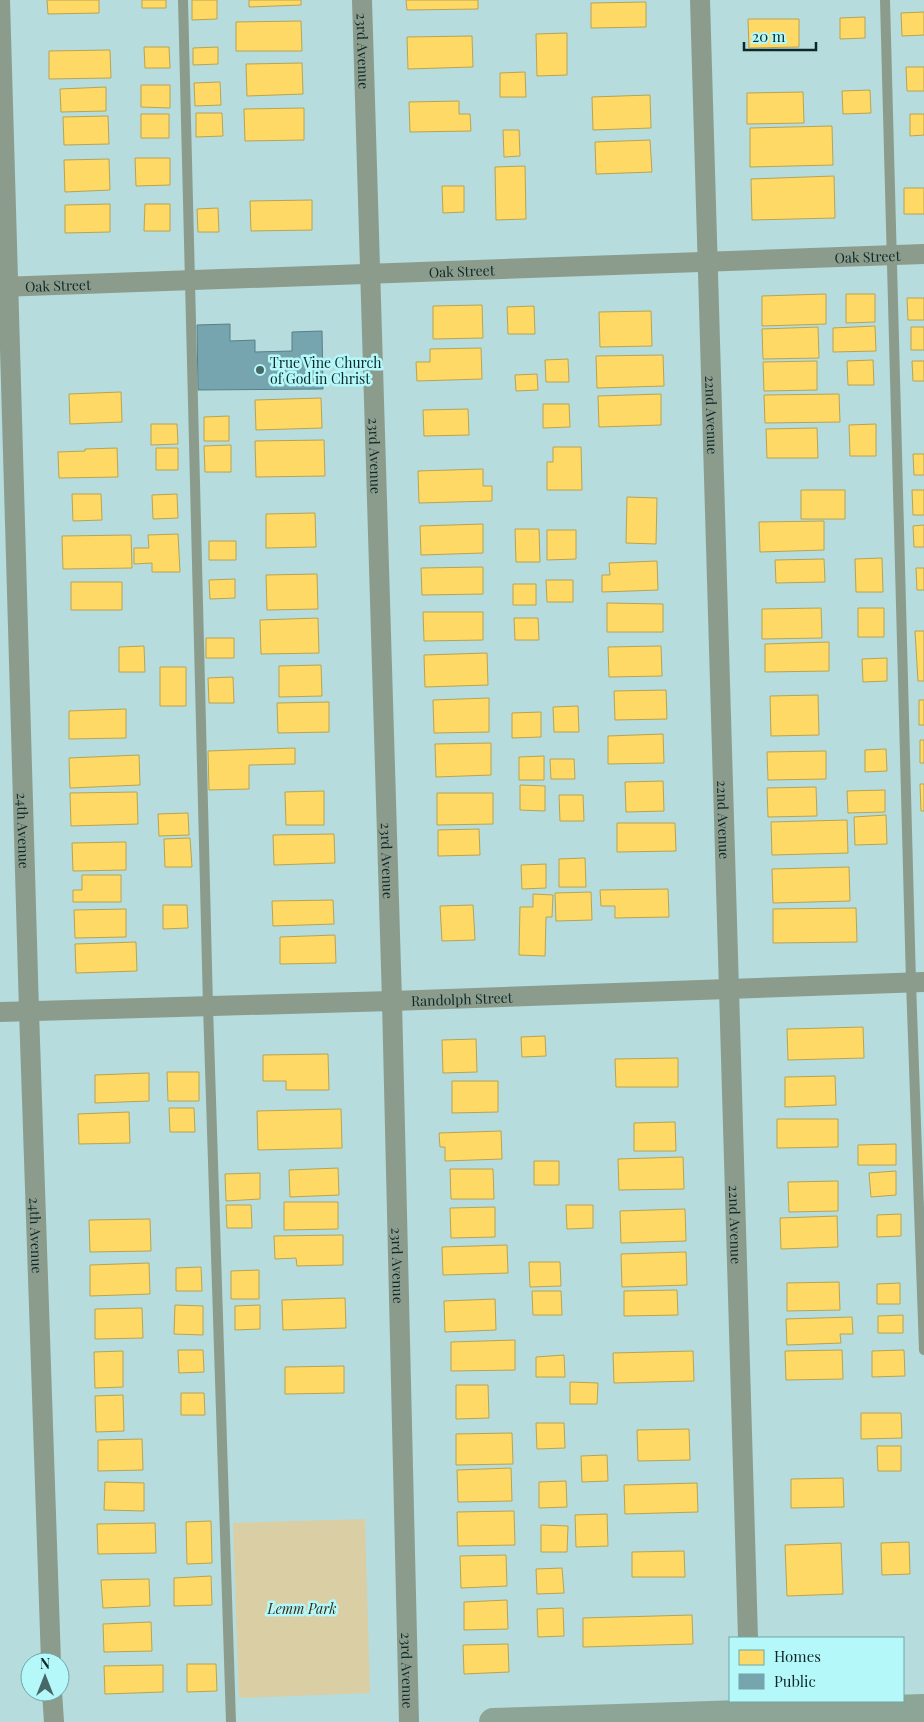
<svg xmlns="http://www.w3.org/2000/svg" width="924" height="1722" font-family="'Playfair Display',serif">
<rect width="100%" height="100%" fill="#b7dcdd"/>
<path fill="#d9cea4" d="M365,1519L370,1693L239,1698L233,1523Z"/>
<path fill="#ffd966" stroke="#b6a454" d="M47,0H99V13L48,14Z
M142,0H166V8H142Z
M192,0H217V19L192,20Z
M249,0H301V5L249,7Z
M406,0H478V9L407,10Z
M646,2V27L591,28V3Z
M924,12V35L902,36L901,13Z
M865,17V38L840,39V18Z
M748,19H799V47L749,48Z
M301,21L302,51H236V22Z
M567,33V75L537,76L536,34Z
M472,36L473,67L408,69L407,37Z
M144,47H169L170,68H145Z
M218,47V64L193,65V48Z
M110,50L111,78L49,79V51Z
M302,63L303,94L247,96L246,64Z
M906,67H924V91H907Z
M525,72L526,97H500V73Z
M220,82L221,105L195,106L194,83Z
M141,85H170V108L141,107Z
M106,87V111L61,112L60,89Z
M870,90L871,113L843,114L842,91Z
M803,92L804,123L747,124V93Z
M650,95L651,128L593,130L592,97Z
M459,101V114H470L471,131L410,132L409,102Z
M304,108V140L245,141L244,109Z
M196,113H222L223,136L196,137Z
M141,114H169V138H141Z
M910,114H924V135L910,136Z
M108,116L109,144L64,145L63,117Z
M832,126L833,165L750,167V128Z
M503,130H519L520,156L504,157Z
M650,140L652,172L596,174L595,142Z
M135,158H170V185L136,186Z
M109,159L110,190L65,192L64,160Z
M525,166L526,219L496,220L495,167Z
M834,176L835,218L752,220L751,179Z
M442,186H464V212L443,213Z
M904,188H924V214H904Z
M312,200V230L251,231L250,201Z
M110,204V232L65,233V205Z
M145,204H170V231H144Z
M218,208L219,232H198L197,209Z
M826,294V324L762,326V296Z
M846,294H875V322L846,323Z
M907,298H924V320H908Z
M482,305L483,338L433,339V306Z
M534,306L535,334H508L507,307Z
M651,311L652,346L600,347L599,312Z
M875,326L876,351L833,352V328Z
M818,327L819,358L763,359L762,329Z
M911,327H924V350H911Z
M481,348L482,379L417,381L416,362H430V349Z
M663,355L664,386L597,388L596,356Z
M568,359L569,382H546L545,360Z
M873,360L874,385H848L847,361Z
M817,361V390L764,391L763,362Z
M912,361H924V381H913Z
M537,374L538,390L516,391L515,375Z
M121,392L122,422L70,424L69,394Z
M661,394V425L599,427L598,396Z
M839,394L840,422L765,423L764,395Z
M321,398L322,428L256,430L255,400Z
M543,404H569L570,427L543,428Z
M468,409L469,435L424,436L423,410Z
M229,416V441H204V417Z
M151,424H177L178,444L151,445Z
M876,424V456H850L849,425Z
M817,428L818,458H767L766,429Z
M324,440L325,476L256,477L255,441Z
M231,445V472H205L204,446Z
M553,447H581L582,490H547V462H553Z
M117,448L118,477L59,478L58,452L85,451V449Z
M156,448H178V470H156Z
M913,454H924V475H914Z
M483,469V486H492V501L419,503L418,471Z
M801,490H845V519H801Z
M912,490H924V515H913Z
M72,494H101L102,520L73,521Z
M177,494L178,518L153,519L152,495Z
M627,497L657,498L656,544L626,543Z
M315,513L316,547L266,548V514Z
M824,521V550L760,552L759,522Z
M483,524V553L421,555L420,526Z
M924,525V547H914L913,526Z
M515,529H539L540,562H516Z
M547,530H576V559L547,560Z
M178,534L180,572H152V563L134,564V548H149L148,535Z
M131,535L132,568L63,569L62,536Z
M209,541H236V560H209Z
M882,558L883,592H856L855,559Z
M824,559L825,582L776,583L775,560Z
M657,561L658,590L602,592V575H610L609,563Z
M483,567V594L422,595L421,568Z
M916,568H924V590H917Z
M317,574L318,609L267,610L266,575Z
M235,579V598L210,599L209,580Z
M546,580H573V602H547Z
M71,582H122V610H71Z
M513,584H536V605H513Z
M607,603L663,604V632H607Z
M821,608L822,638L762,639V609Z
M858,608H884V637H858Z
M423,612H483V640L424,641Z
M318,618L319,653L261,654L260,620Z
M514,618H538L539,640H515Z
M915,631H924V681H918Z
M206,638H234V658H206Z
M829,642V671L765,672V644Z
M144,646L145,672H119V647Z
M661,646L662,676L609,677L608,647Z
M487,653L488,685L425,687L424,655Z
M887,658V681L863,682L862,659Z
M321,665L322,696L279,697V666Z
M160,667H186V706H160Z
M233,677L234,703H209L208,678Z
M666,690L667,719L615,720L614,691Z
M818,695L819,735L771,736L770,696Z
M489,698V732L434,733L433,700Z
M919,700H924V725H919Z
M329,702V732L278,733L277,703Z
M578,706L579,732H554L553,707Z
M126,709V738L69,739V711Z
M541,712V737L512,738V713Z
M663,734L664,763L608,764V736Z
M920,740H924V763H920Z
M491,743V775L436,777L435,744Z
M295,748V764L249,765V789L209,790L208,751Z
M886,749L887,771L865,772V750Z
M826,751V779L768,780L767,752Z
M139,755L140,785L70,788L69,758Z
M544,756V780H519V757Z
M550,759H574L575,779H551Z
M663,781L664,811L626,812L625,782Z
M920,784H924V811H921Z
M520,785L545,786V811L520,810Z
M816,787L817,816L768,817L767,788Z
M885,790V812L848,813L847,791Z
M324,791V825H286L285,792Z
M137,792L138,824L71,826L70,793Z
M437,793H493V824L437,825Z
M559,795H583L584,821H560Z
M188,813L189,835L159,836L158,814Z
M886,815L887,844L855,845L854,817Z
M847,820L848,853L772,855L771,822Z
M617,823H675L676,851L617,852Z
M479,829L480,855L438,856V830Z
M334,834L335,863L274,865L273,835Z
M190,838L192,867H165L164,839Z
M126,842V870L73,871L72,843Z
M585,858L586,887H559V859Z
M546,864V888L522,889L521,865Z
M849,867L850,901L773,903L772,869Z
M82,875H121V902H73V890H82Z
M668,889L669,917L615,918V906H601L600,890Z
M591,892L592,920L556,921L555,893Z
M533,894L553,895L552,917H546L545,956L519,955L520,907H533Z
M333,900L334,924L273,926L272,901Z
M163,905H187L188,928L163,929Z
M473,905L475,940L442,941L440,906Z
M856,908L857,942L773,943V909Z
M126,909V937L75,938L74,910Z
M335,935L336,963L280,964V937Z
M136,942L137,971L76,973L75,944Z
M863,1027L864,1058L788,1060L787,1029Z
M545,1036L546,1056L522,1057L521,1037Z
M476,1039L477,1072L443,1073L442,1040Z
M328,1054L329,1090H286V1081H263V1055Z
M678,1058V1087H616L615,1059Z
M167,1072H199V1101H168Z
M149,1073V1101L95,1103V1075Z
M835,1076L836,1105L785,1107V1077Z
M452,1081H498V1112L452,1113Z
M169,1108H194L195,1132H170Z
M341,1109L342,1148L258,1150L257,1111Z
M129,1112L130,1143L79,1144L78,1114Z
M777,1119H838V1147L777,1148Z
M675,1122L676,1151H634V1123Z
M501,1131L502,1159L445,1161V1147H440L439,1133Z
M896,1144V1165H858V1145Z
M683,1157L684,1189L619,1190L618,1159Z
M534,1161H559V1185H534Z
M338,1168L339,1195L290,1197L289,1170Z
M450,1169H493L494,1199H451Z
M896,1171V1195L871,1197L869,1173Z
M260,1173V1199L226,1201L225,1174Z
M838,1181V1211L789,1212L788,1182Z
M284,1202H338V1229L284,1230Z
M226,1205H251L252,1228H227Z
M566,1205H593V1228L567,1229Z
M495,1207V1237L451,1238L450,1208Z
M685,1209L686,1241L621,1243L620,1211Z
M901,1214V1236L877,1237V1215Z
M837,1216L838,1247L781,1249L780,1218Z
M150,1219L151,1251L90,1252L89,1220Z
M343,1235V1265L297,1266L296,1258L275,1259L274,1236Z
M507,1245L508,1273L443,1275L442,1247Z
M686,1252L687,1285L622,1287L621,1254Z
M529,1262H560L561,1286L530,1287Z
M149,1263L150,1294L90,1296V1265Z
M201,1267L202,1291H176V1268Z
M259,1270V1299H231V1271Z
M839,1282L840,1310L787,1311V1283Z
M900,1283V1304H877V1284Z
M677,1290L678,1315L624,1316V1291Z
M532,1291H561L562,1315H533Z
M345,1298L346,1328L283,1330L282,1300Z
M495,1299L496,1330L445,1332L444,1301Z
M175,1305L203,1306V1335L174,1334Z
M260,1305V1329L235,1330V1306Z
M142,1308L143,1338L95,1339V1309Z
M903,1315V1333H878V1316Z
M852,1317L853,1334H840L841,1343L787,1345L786,1319Z
M515,1340V1370L451,1371V1342Z
M178,1350H203L204,1372L179,1373Z
M842,1350L843,1379L786,1380L785,1351Z
M904,1350L905,1376L872,1377V1351Z
M123,1351V1387L95,1388L94,1352Z
M693,1351L694,1381L614,1383L613,1353Z
M564,1355L565,1377H536V1357Z
M344,1366V1393L285,1394V1367Z
M570,1382L598,1383L597,1404H570Z
M456,1385H488L489,1418L456,1419Z
M181,1393H204L205,1415H181Z
M123,1395L124,1431L96,1432L95,1396Z
M861,1413H901L902,1438L861,1439Z
M536,1423H564L565,1448L537,1449Z
M689,1429L690,1460L638,1461L637,1430Z
M512,1433L513,1464L456,1465V1434Z
M142,1439L143,1470L98,1471V1440Z
M877,1446H901V1471H878Z
M607,1455L608,1481L582,1482L581,1456Z
M511,1468L512,1501L458,1502L457,1470Z
M843,1478L844,1507L791,1508V1479Z
M566,1481L567,1507L539,1508V1482Z
M105,1482L144,1483V1511L104,1510Z
M697,1483L698,1512L625,1514L624,1485Z
M514,1511L515,1545L458,1546L457,1512Z
M607,1514L608,1546L576,1547L575,1515Z
M211,1521L212,1563L187,1564L186,1522Z
M155,1523L156,1553L98,1554L97,1524Z
M541,1525L568,1526L567,1552H541Z
M909,1542L910,1574L882,1575L881,1543Z
M841,1543L843,1594L787,1596L785,1545Z
M684,1551L685,1577H632V1552Z
M506,1555L507,1586L461,1588L460,1556Z
M562,1568L564,1593L537,1594L536,1569Z
M211,1576L212,1605L174,1606V1578Z
M149,1579L150,1606L103,1608L101,1580Z
M507,1600L508,1629L464,1630V1602Z
M563,1608L564,1636L538,1637L537,1609Z
M692,1615L693,1644L583,1647V1618Z
M151,1622L152,1651L104,1652L103,1624Z
M508,1644L509,1672L464,1674L463,1645Z
M187,1664H216L217,1691L187,1692Z
M163,1665V1692L105,1694L104,1666Z"/>
<path fill="#76a5af" stroke="#568087" d="M230,324V341L255,340V352L292,351V332L322,331L323,389L198,390L197,325Z"/>
<g fill="none" stroke-linecap="round" stroke-linejoin="round">
<path stroke="#8b9c8c" stroke-width="10" d="M183,0L208,1006L231,1722
M885,0L911,982L924,1350"/>
<g stroke="#8b9c8c" stroke-width="20">
<path id="s1" d="M0,0L29,1011L51,1662"/>
<path id="s2" d="M362,0L392,1001L409,1722"/>
<path id="s3" d="M700,0L748,1638"/>
<path id="s4" d="M0,287L924,254"/>
<path id="s5" d="M0,1012L392,1001L924,982"/>
<path d="M52,1692L54,1722"/>
</g>
<path stroke="#8ca596" stroke-width="28" d="M493,1722L924,1708"/>
</g>
<circle fill="#486768" stroke="#b5f8f9" stroke-width="2" cx="260" cy="370" r="5"/>
<g text-anchor="middle" dominant-baseline="central" stroke-width="5" stroke-linejoin="round" paint-order="stroke">
<g font-size="14" fill="#0d2829" stroke="#b5f8f9">
<text stroke="none"><textPath href="#s2" startOffset="51">23rd Avenue</textPath></text>
<text stroke="none"><textPath href="#s4" startOffset="868">Oak Street</textPath></text>
<text stroke="none"><textPath href="#s4" startOffset="462">Oak Street</textPath></text>
<text stroke="none"><textPath href="#s4" startOffset="58">Oak Street</textPath></text>
<text stroke="none"><textPath href="#s3" startOffset="415">22nd Avenue</textPath></text>
<text stroke="none"><textPath href="#s2" startOffset="456">23rd Avenue</textPath></text>
<text stroke="none"><textPath href="#s3" startOffset="820">22nd Avenue</textPath></text>
<text stroke="none"><textPath href="#s1" startOffset="831">24th Avenue</textPath></text>
<text stroke="none"><textPath href="#s2" startOffset="861">23rd Avenue</textPath></text>
<text stroke="none"><textPath href="#s5" startOffset="462">Randolph Street</textPath></text>
<text stroke="none"><textPath href="#s3" startOffset="1225">22nd Avenue</textPath></text>
<text stroke="none"><textPath href="#s1" startOffset="1236">24th Avenue</textPath></text>
<text stroke="none"><textPath href="#s2" startOffset="1266">23rd Avenue</textPath></text>
<text stroke="none"><textPath href="#s2" startOffset="1671">23rd Avenue</textPath></text>
</g>
<g font-size="14" fill="#0d2829" stroke="#b5f8f9" text-anchor="start">
<text x="270" y="362">True Vine Church<tspan x="270" dy="16">of God in Christ</tspan></text>
</g>
<g font-size="14" font-style="italic" fill="#372c19" stroke="#b5f8f9">
<text x="302" y="1608">Lemm Park</text>
</g>
</g>
<rect x="729" y="1637" width="175" height="65" fill="#b5f8f9" stroke="#72a5a6"/>
<rect x="739" y="1650" width="25" height="15" fill="#ffd966" stroke="#72a5a6"/>
<text x="774" y="1662" font-size="15" fill="#0d2829">Homes</text>
<rect x="739" y="1674" width="25" height="15" fill="#76a5af" stroke="#72a5a6"/>
<text x="774" y="1687" font-size="15" fill="#0d2829">Public</text>
<g transform="translate(45 1677)"><circle r="24" fill="#b5f8f9" stroke="#72a5a6"/>
<path d="M0-4L9 19L0 12L-9 19Z" fill="#486768"/>
<text y="-8" font-size="14" font-weight="bold" text-anchor="middle" fill="#0d2829">N</text>
</g>
<path d="M744 42v8h72v-8" fill="none" stroke="#0d2829" stroke-width="2.5"/>
<text x="752" y="42" font-size="15" fill="#0d2829" stroke="#b5f8f9" stroke-width="4" paint-order="stroke">20 m</text>
</svg>
